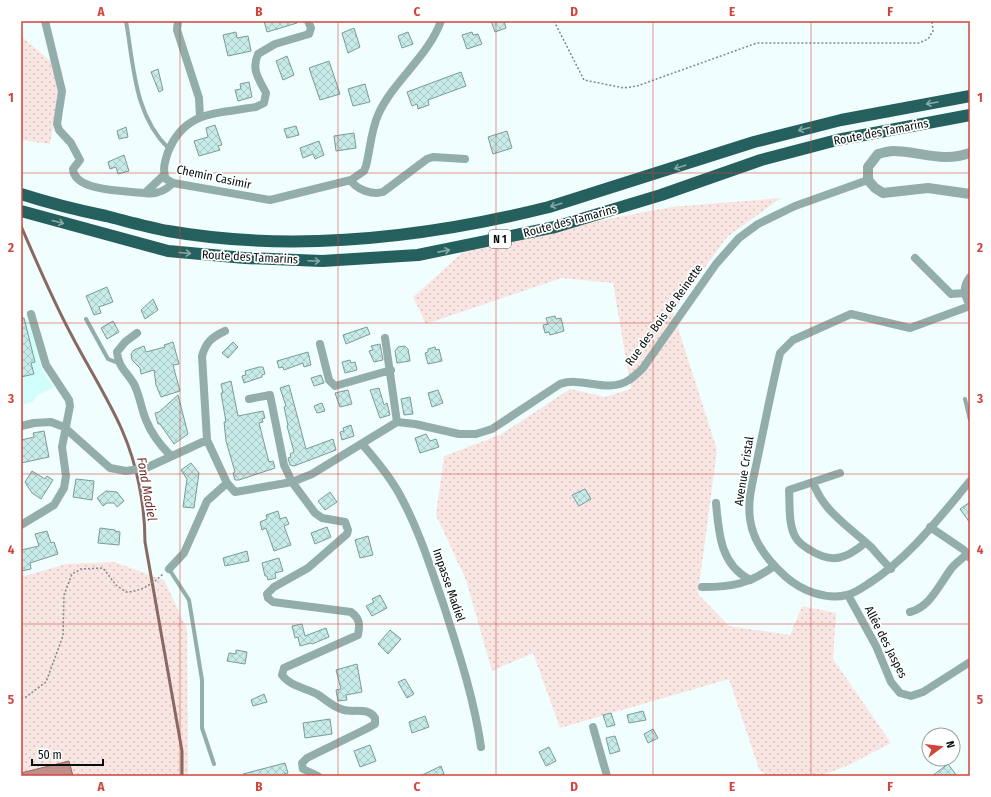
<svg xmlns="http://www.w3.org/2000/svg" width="991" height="797" font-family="'Fira Sans Condensed',sans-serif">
<defs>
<pattern id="grass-dots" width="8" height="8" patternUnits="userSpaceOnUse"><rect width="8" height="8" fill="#f9e6e3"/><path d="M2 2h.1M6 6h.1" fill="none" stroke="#d4c4c2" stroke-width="1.8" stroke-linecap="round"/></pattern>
<pattern id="building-cross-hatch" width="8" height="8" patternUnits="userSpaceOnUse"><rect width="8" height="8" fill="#c7ebe8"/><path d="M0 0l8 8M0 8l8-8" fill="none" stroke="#a9c8c6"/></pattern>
</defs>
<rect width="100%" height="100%" fill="#f0fefd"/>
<path fill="#d0fefb" d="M28,319L43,372L54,387L36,396L33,402L21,405V321Z"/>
<path fill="url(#grass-dots)" d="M21,36L63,72L50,144L21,140Z
M781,198L727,237L673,312L717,450L698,594L729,626L790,635L802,606L836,613L833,659L891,743L849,765L820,776H767L759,769L729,679L560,728L533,653L492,671L466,580L436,515L444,456L500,435L570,389L605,397L631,389L613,283L562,278L426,324L413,297L471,245L671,207Z
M114,562L164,580L187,629L188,776H21V577L66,564Z"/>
<path fill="#c28f88" stroke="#896963" d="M69,761L73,776H21V773Z"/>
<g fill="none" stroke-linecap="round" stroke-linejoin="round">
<path stroke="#896963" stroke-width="3" d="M21,226C37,263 53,301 72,336C88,367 108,398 122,430C137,464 145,505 145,542L182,751V776"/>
</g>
<path fill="url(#building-cross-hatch)" stroke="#7a9c99" d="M264,21H297V23L267,32Z
M491,21H504L506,28L495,32Z
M354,28L360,47L348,53L342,33Z
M236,32L237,38L248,36L251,51L228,56L223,35Z
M408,32L413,44L402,48L398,36Z
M472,32L473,35L478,34L482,44L467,49L462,35Z
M287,56L294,75L283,80L276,61Z
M329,61L340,94L320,100L309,68Z
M158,69L163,90L159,92L151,72Z
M461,72L466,86L428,100L429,105L418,109L417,104L412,106L407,92Z
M249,82L252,97L238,101L235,90L241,89L240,84Z
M365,84L370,102L353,106L348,89Z
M215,125L222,145L218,146L220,150L199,156L194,141L208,137L206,128Z
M296,126L299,135L287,138L284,129Z
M126,127L128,137L119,139L117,131Z
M507,131L512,148L493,154L488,137Z
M354,133L356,148L336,151L334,136Z
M319,141L324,155L315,159L313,154L303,158L300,148Z
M124,155L129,171L118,174L116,167L110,169L108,162Z
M107,287L113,302L99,307L101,313L94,315L86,296Z
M153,299L158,310L145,319L141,310Z
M555,316L556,319L561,318L564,331L550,335L549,332L545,333L543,325L548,324L546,318Z
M21,318H24L35,362L31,363L34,374L21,377Z
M113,321L119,332L107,339L101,328Z
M367,327L370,334L346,344L343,335Z
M173,342L179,364L173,365L180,391L161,397L156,385L154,370L141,374L140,368L132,360L131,354L134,350L144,346L146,352L165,347L164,345Z
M233,342L238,347L228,358L222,353Z
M380,344L383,360L374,362L369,351L373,350L371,346Z
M405,346L408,349L410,361L397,363L395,351L398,347Z
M435,347L436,350L439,349L442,361L428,364L425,353L428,352V349Z
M308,352L311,365L304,367L303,363L284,370L283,367L279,368L277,361Z
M350,360L351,363L355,362L357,370L345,373L342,362Z
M259,367H263L265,374L262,375V377L244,383L242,376L246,375L245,371Z
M321,375L324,383L314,386L311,378Z
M231,381L238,416L263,411L265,418L262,419L263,422L259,423L269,462L273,461L275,468L239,480H235L233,473L235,472L226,441L224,422H226L221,393H223L221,384Z
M289,385L306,449L333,439L336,450L294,466L290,465L288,458L291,457L290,454L294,452L287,426L288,425L284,407L286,406L280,388Z
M379,388L384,405L387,403L390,415L380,418L370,390Z
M348,390L352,404L340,407L335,393Z
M438,390L443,403L432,407L428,393Z
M178,395L188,434L174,444L160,424H158L155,413L159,412Z
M410,397L413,414L404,415L401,399Z
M322,403L325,411L317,413L314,406Z
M351,425L354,436L342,440L340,432L344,431L343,428Z
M44,431L49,457L21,463V440L34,437L33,433Z
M426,434L430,441L436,439L439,447L420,453L415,438Z
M191,463L199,473L194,508L183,507L187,479L181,470Z
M32,471L45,479L47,476L53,480L41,499L32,493L25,482Z
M76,479L94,481L92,500L73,497Z
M585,489L591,499L579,506L572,495Z
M106,491L117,492L124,501L117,507L114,503H107L103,506L97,498Z
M330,492L337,502L325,510L318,501Z
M970,502V523L960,509Z
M278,511L280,519L286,517L289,524L284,526L291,545L274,551L266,528L262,530L260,522L267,519L266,515Z
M327,527L331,537L315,544L311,533Z
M100,528L115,530V531L120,532L119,545L98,543Z
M47,531L51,543L54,542L58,554L30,563L31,569L21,571V550L39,546L35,534Z
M368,536L373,555L360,558L355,540Z
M247,551L249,561L225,566L223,558Z
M279,558L283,571L275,573L276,578L268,580L267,576H265L262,563Z
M380,595L387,608L372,616L366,606L374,602L372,599Z
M302,624L305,636L326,628L329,637L312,644L311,643L300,646L298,637L295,638L292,626Z
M390,630L401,639L388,654L378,644Z
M236,650L247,652L245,664L227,661L229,653L236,654Z
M357,664L362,692L346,695L347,700L338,701L336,690L341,689L336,670Z
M405,679L414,694L407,698L398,682Z
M264,694L267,702L253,706L251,700Z
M643,711L646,720L629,723L627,715Z
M611,713L615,725L607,727L603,715Z
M425,716L429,727L412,733L409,722Z
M330,719L332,734L305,738L303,723Z
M653,729L658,738L648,743L644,734Z
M615,736L620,751L610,754L606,738Z
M370,745L376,761L360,767L354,751Z
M549,747L556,761L546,766L539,752Z
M285,763L288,773L284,774L285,776H244L243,774Z
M948,764L957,776H932Z
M441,766L444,774L439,776H420Z"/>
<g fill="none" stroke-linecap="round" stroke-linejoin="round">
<path stroke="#7d8a89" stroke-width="1.5" stroke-dasharray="2 2" stroke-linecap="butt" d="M554,21L584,80L624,88L637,86L757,43H919L928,39L933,31L932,21
M21,698L26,697L46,682L63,636L64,595L72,574L81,569L103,568L116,585L126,592C142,591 151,585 163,574"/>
<path stroke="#93adab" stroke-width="4" d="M126,21C134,67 134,115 169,149
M86,319L108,359L118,363
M965,399L970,420
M169,569L189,600L202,680V728L214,764"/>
<path stroke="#93adab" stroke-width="8" d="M45,21L62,91L57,124L59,130L71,143L80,160L73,169C74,192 128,191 145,193L164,175
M178,21L177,30L199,98L200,117
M308,21L311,28L309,34L275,44L258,54C251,70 259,79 266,93L264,103L256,107C217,114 185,110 168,152C165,161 162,170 166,179L173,183L270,200L351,180C356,190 373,195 383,192L427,159L433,157L465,159
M351,180L364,171L366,166C370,150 371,131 378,115C393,81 428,57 441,21
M145,193C157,195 165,191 173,183
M915,258L951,294L964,293
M970,277C963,286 963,294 970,305
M970,306L910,328L851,314L793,340L780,353C772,387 765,422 758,456C754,477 747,499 750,519C753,543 769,562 786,577C802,591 826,600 847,595C855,593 862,588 868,584C909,558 939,518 970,481
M137,333L125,342L117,352C118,367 127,372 134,384C140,396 141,408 146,420C151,433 161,446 171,456
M385,338L397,422
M320,344L329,380L335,386L391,370
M249,399L270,395L284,465L292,482L315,513L322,518L345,522L348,530L347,534L308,568L274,587L267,594L268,598L273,602L351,612C360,619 360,624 358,635L284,668L282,675C290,686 305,688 317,694C325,699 332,706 341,709C352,714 368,706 375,718V724L368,728L307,758L302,763L303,769L318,776
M21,426L34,423L51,422L64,427L110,468L126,471L146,468L207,440
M362,444C377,461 393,480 403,501C420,533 431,569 443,603C458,650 474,698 481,747
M840,473L789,490C790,505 788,525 796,538C799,543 805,547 810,550C832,564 846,559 865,543
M813,482C823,512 851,528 872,548C878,555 884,562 891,569
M227,483L235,492L292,482L312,474L397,422L415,424L459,434H476L492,429L560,384C582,376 607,394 629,380C634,377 639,372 643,368L716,264L739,238L758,224L795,206L868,180
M716,503C719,534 720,564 750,580
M21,525L54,505L64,488L66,476L62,447L70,406L69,400L46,365L31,314
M930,527L964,550L970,558
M169,569L184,553L207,501L227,483L207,440L202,356C206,342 212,337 225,331
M702,587C732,587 750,584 774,566
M848,595L876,646L891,682L900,693L911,696L923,692L970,662
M910,612C930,607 939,585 951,569C955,563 962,559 967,554
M593,727L607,776"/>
<path stroke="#93adab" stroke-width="10" d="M970,153C942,163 920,151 893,151C888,151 883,153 878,154L868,167V180L875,188L883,193L928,188L970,194"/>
<path stroke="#26605e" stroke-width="12" d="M21,194C49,203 77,210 106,216C126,221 147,227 168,231C294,253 425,238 549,207L754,142L841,120L970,96
M21,211L168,251L245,258L322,261L418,255L555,227L661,195L761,160L837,140L970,115"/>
</g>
<defs><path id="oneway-shaft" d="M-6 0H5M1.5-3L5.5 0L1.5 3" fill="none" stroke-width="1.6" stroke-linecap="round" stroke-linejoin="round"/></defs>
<g stroke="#88a8a6">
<use href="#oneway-shaft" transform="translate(932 103) rotate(170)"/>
<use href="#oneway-shaft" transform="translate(804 129) rotate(165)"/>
<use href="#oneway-shaft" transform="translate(680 167) rotate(162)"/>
<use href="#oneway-shaft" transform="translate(556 205) rotate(163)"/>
<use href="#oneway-shaft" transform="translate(58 222) rotate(15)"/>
<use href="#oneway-shaft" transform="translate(444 251) rotate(-11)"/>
<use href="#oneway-shaft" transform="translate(185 253) rotate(5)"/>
<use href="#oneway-shaft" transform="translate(314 261) rotate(2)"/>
</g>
<path fill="none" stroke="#d2443c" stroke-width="1" stroke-opacity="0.55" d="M180,21V776M338,21V776M496,21V776M653,21V776M811,21V776M21,173H970M21,323H970M21,474H970M21,624H970"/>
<g text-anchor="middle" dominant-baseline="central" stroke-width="3.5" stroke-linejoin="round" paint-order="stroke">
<rect fill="#fff" stroke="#4f5756" stroke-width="1" x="489" y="230" width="22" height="18" rx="3"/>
<g font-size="11" font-weight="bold" fill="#040f0e">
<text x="500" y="239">N 1</text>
</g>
<g font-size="12" fill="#040f0e" stroke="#fff">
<text transform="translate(881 132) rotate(-11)">Route des Tamarins</text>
<text transform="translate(214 177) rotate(12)">Chemin Casimir</text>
<text transform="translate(570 221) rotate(-15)">Route des Tamarins</text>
<text transform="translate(250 257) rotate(3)">Route des Tamarins</text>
<text transform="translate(664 315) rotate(-54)">Rue des Bois de Reinette</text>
<text transform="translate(744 471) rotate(-81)">Avenue Cristal</text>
<text transform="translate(449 585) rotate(71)">Impasse Madiel</text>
<text transform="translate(886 642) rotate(63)">Allée des Jaspes</text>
</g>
<g font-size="13" font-style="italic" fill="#6f2e29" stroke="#fff">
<text transform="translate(147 489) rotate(80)">Fond Madiel</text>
</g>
</g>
<rect width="991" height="797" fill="none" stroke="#ffffff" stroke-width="44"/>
<g transform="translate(941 747) rotate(75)"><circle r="19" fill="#ffffff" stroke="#9b9f9f"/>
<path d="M0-3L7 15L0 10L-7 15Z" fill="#d2443c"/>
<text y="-6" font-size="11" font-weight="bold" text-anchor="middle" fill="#040f0e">N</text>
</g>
<path d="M32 759v6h71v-6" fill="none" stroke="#040f0e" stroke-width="2"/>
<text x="38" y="759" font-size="12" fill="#040f0e" stroke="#ffffff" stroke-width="3" paint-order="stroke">50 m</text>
<rect x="22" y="22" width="947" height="753" fill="none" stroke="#d2443c" stroke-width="1.5"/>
<g font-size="13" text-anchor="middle" font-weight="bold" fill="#d2443c">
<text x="101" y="16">A</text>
<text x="259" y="16">B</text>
<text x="417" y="16">C</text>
<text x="574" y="16">D</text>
<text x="732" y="16">E</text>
<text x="890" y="16">F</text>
<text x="11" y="102">1</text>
<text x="980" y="102">1</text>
<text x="11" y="252">2</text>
<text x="980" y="252">2</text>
<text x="11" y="403">3</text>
<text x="980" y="403">3</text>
<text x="11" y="554">4</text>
<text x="980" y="554">4</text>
<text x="11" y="704">5</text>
<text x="980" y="704">5</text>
<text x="101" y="791">A</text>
<text x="259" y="791">B</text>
<text x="417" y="791">C</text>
<text x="574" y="791">D</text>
<text x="732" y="791">E</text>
<text x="890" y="791">F</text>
</g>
</svg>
